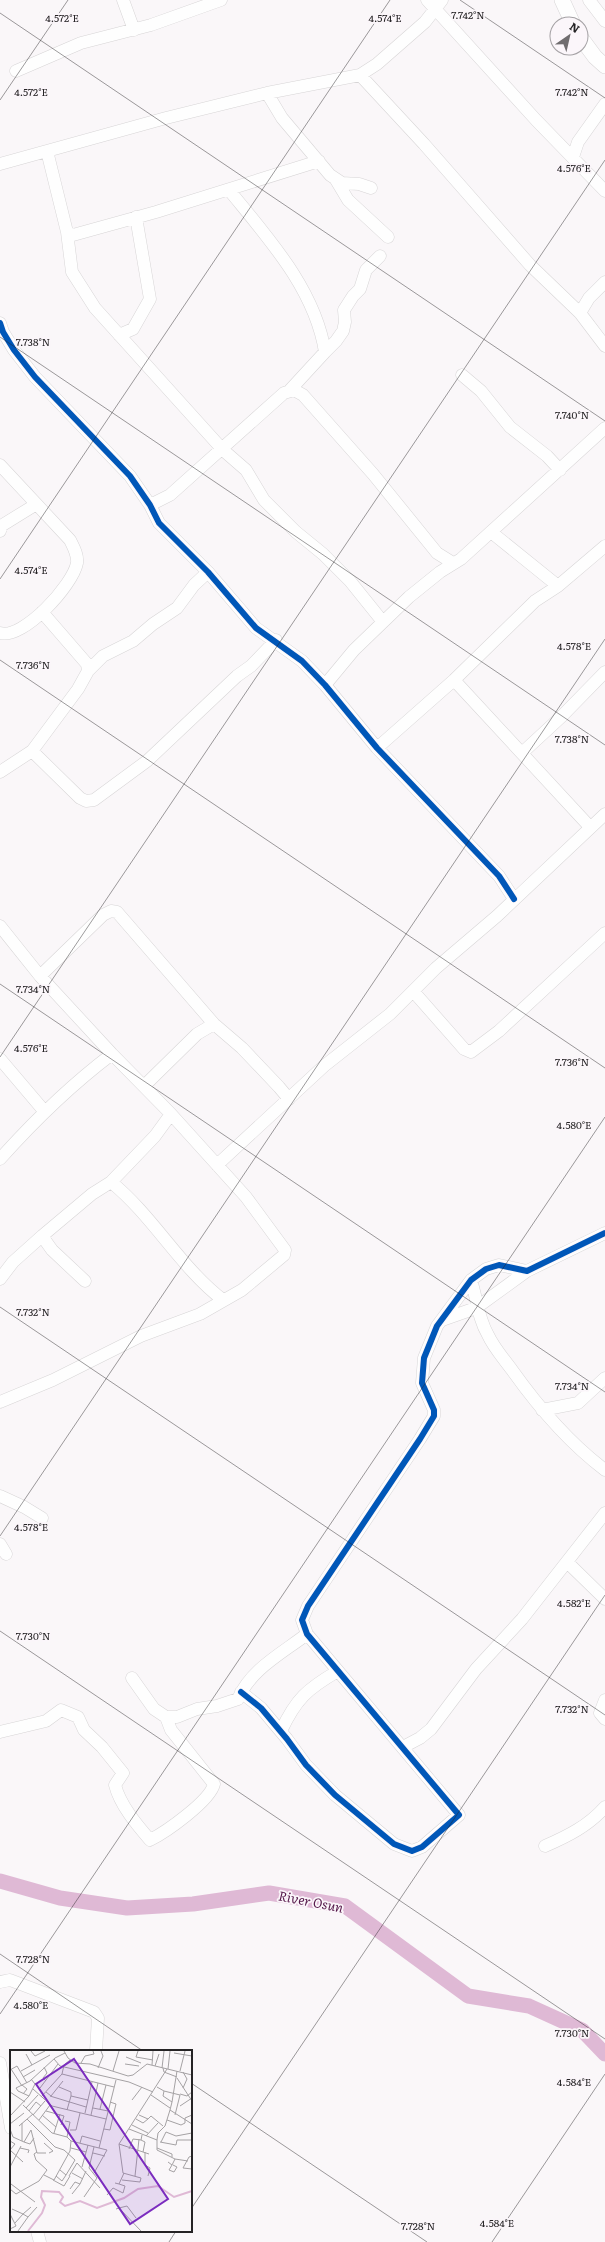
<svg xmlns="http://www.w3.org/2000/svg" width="605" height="2242" font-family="Literata,serif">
<rect width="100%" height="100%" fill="#faf7f9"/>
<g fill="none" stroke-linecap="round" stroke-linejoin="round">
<path stroke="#dfb9d5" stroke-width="15" d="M0,1881L60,1898L127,1908L193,1904L269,1893L345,1906L468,1996L529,2006L582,2030L605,2054"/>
<g stroke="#d7d5d6" stroke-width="13">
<path id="minor" d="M123,0L134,30
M427,0L536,120L605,191
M589,0L605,21
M16,71L81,43L151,25L221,0
M360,75L424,144L530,265L580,313L605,346
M267,93L282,118L330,175L342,183L359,184L371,188
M47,151L67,232L73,235L156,212L319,161
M573,157L578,142L605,104
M0,164L166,118L267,93L360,75L377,64L425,22L442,0
M336,180L348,200L388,237
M229,190C268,238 315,289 325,352L290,390
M67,232L72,272L95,308L223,450L246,470L264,500L296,532L323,554L350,581L383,622
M580,313L589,298L605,282
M0,323L3,332L14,350L35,377L130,476L150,505L159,523L208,572L256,628L302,661L325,685L377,748L499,876L514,899
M119,335L133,329L150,299L136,217
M325,352L336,341L343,331L345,322L344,310L353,296L360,289L366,270L380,256
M462,375L481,391L510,427L547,456L560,470
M0,465L70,540C74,548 78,555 77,563C73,585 23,640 0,633
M150,505L170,495L284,393L294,390L303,395L373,474L437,553L453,563
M0,531L1,526L35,505
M491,532L558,586
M88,671L103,656L133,641L153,624L177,608L194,585L208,572
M454,680L590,827
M325,685L354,650L409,597L440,572L461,559L605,428
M377,748L454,680L535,601L558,586L605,546
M32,751L80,798L86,801L94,800L147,761L237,676L251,666L276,640
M522,753L562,716L605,672
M0,772L32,751L78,689L88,671L87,664L42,612
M0,926L40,976L112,1054L171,1114L246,1197L285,1250L284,1255L242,1290L200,1314L141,1336L53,1380L0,1402
M40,976L103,915L111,911L117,912L214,1024L242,1048L279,1087L289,1099
M413,991L464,1049L471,1052L499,1031L605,933
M0,1059L45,1112
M144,1086L197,1034L214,1024
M0,1159C34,1121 71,1085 112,1054
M217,1165L324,1066L390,1014L436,968L497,916L605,814
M111,1182C153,1216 180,1267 223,1300
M42,1236L52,1250L85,1281
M0,1279L13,1262L42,1236L92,1194L111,1182L155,1136L171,1114
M471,1280C477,1299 478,1318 488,1335C494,1348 504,1359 512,1370C539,1408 568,1442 605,1470
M442,1320L476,1308L527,1271
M542,1410L578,1403L605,1378
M0,1496L24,1507L42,1518
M0,1544L6,1554
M567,1562L605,1599
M132,1678L154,1709L166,1717H177L197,1709L217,1706L238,1699C251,1669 281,1654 307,1634
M241,1692L261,1708L287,1739L306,1765L335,1795L394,1844L412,1851L422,1847L459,1815L307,1634L302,1620L308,1606L420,1439L434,1416V1410L422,1383L424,1358L437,1326L471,1280L486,1269L499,1265L527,1271L605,1233
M605,1700L600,1713L605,1719
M281,1731C296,1699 307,1689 338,1671
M0,1732L46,1721L61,1710L78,1717L84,1730L102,1747L123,1773L115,1785C120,1805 137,1825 150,1840C166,1832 210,1801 214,1784L171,1730L166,1717
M403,1747L420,1738L431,1729L476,1669L522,1619L605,1513
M545,1846C568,1836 588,1826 605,1807
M0,1982L10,1980L94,2012L98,2018L96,2051
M0,2063L11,2128
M37,2231L40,2242"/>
</g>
<g stroke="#d7d5d6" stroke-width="16">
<path id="major" d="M562,0L573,24
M581,38L595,57L605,66"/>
</g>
<use href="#minor" stroke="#fefefe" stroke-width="12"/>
<use href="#major" stroke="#fefefe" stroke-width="15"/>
<g stroke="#fbf6fa" stroke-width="8">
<path id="cycleway" d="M0,323L3,332L14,350L35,377L130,476L150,505L159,523L208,572L256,628L302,661L325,685L377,748L499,876L514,899
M241,1692L261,1708L287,1739L306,1765L335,1795L394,1844L412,1851L422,1847L459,1815L307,1634L302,1620L308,1606L420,1439L434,1416V1410L422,1383L424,1358L437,1326L471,1280L486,1269L499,1265L527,1271L605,1233"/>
</g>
<use href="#cycleway" stroke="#0057b8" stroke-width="6"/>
</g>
<path fill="none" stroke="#252325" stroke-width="1" stroke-opacity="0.45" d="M460,0L605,98M0,13L605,421M0,100L68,0M0,337L605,745M0,579L390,0M0,660L605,1068M0,984L605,1392M0,1057L605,160M0,1307L605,1715M0,1536L605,639M0,1631L605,2039M0,1954L143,2051M0,2014L605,1117M191,2083L427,2242M191,2209L605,1595M169,2242L176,2231M492,2242L605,2074"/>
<g text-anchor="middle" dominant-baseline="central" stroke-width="3.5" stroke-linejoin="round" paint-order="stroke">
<g font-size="13" font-style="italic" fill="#541749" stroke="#fbf6fa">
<text transform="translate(311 1901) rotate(11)">River Osun</text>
</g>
</g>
<g transform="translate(10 2050)">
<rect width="182" height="182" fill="#faf7f9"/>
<path fill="none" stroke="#dfb9d5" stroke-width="2" d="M18,181L32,163L35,155L31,147L32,141L49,142L53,147L50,152L55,156L70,151L87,158L114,148L128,139L148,136L164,147L182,141"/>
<path fill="none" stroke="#a5a2a4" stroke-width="1" d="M21,1L25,6L35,1M54,1L58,8L65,13L80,14L118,26L123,25L137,14L182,25M128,1L126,7L143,10M164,3L182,6M16,4L22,15M116,7L131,13M44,9L50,16L119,32L143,42M71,13L75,6L84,4L83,1M115,14L129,16M142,15L143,1M145,16L149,4M34,17L37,23L33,28L36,31M88,18L93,6L91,1M152,18L154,1M153,18L154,22L167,27M1,19L12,36M158,19L160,1M0,20L7,16L17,33M11,21L40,5M103,21L109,1M170,21L175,1M173,22L177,29L173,38M52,24L104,37M13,27L25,20M167,28L182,51M12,35L17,39L13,44M49,37L61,42V46M147,37L154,41L153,46L162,52L160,60L182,74M30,38L48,14M23,39L42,56L96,69M154,41L170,45L165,65M0,42L15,52M36,42L41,46L53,31M170,44L177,46L182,42M141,45L160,58M19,46L8,41L6,38L20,31L45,8L55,3M40,46L76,57M31,47L52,24L54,15L60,10M122,50L132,37M162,52L167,21M13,55L42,83L57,87L61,91L97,100L84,123M170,56L182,48M16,58L28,45M83,58L98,61M90,59L96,35M57,60L61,46L78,50M19,61L26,52L31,56M36,61L54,66L51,75M75,63L82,32M23,65L35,51M32,65L46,77M81,65L88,33M129,65L138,69L141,66L153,76M0,66L19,46L25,34L21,29M17,69L45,97L54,100L65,110L56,125L50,120M126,69L133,73L138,69M29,70L40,55M157,70L171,75L175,73V68L182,65M55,71L60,72L57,87M12,73V91M0,74L14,63M122,75L138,83M9,76L23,64M0,79L3,87L14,92M94,79L100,80L105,58L106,54L100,52M119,79L147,90M21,80L27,103H36M21,80L14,92L20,94L24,88M60,80H66L70,63M44,83L50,64M132,85L131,90L135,92L133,102M136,86L148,73M0,91L5,94L0,100M150,92L166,95L167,90H181M151,92L156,82L166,86L182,83M34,93L43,101L39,103M70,93L72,86L90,91M109,94L139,104M10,98L19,100L18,103M61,98L76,102M89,98L106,30M147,98L162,104V107M119,99L123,89L131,90M0,100L13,112M135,102V115L140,118L138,126M83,103L95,106M182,106L179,107L173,118L182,119M165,109L178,111M158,112L162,115L165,109L147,100V90L148,83L155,76L160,60M67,113L90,138M162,115L159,120L164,122L167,117L163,115M0,117L11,96M72,117L78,95M62,123L73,129M34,125L44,130L60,101L61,91M46,126L52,131L56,125M59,126L67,113M125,126L129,89M43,130L54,136L60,126M112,130L130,132L131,128L113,123L109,94L157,19M105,133L109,134L114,123M1,134L25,152M0,139L6,144L29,131L34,124L37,120L26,110L24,104L27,102M60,139L65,132L70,134L76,121M62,144L70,134M97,145L103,138L113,143L115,136L109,134M74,147L87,128L79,118L84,97M21,157L13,164L18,167L27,157M109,158L117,156L126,168M2,159L13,164L5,173M106,159L109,158L131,181M0,164L6,176L0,179M8,181L18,167"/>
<path fill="#7b2cbf" fill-opacity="0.15" stroke="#7b2cbf" stroke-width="2" d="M64,9L158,149L120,174L26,34Z"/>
<rect width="182" height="182" fill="none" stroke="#252325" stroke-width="2"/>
</g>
<g font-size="10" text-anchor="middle" fill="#252325" stroke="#fbf6fa" stroke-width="3.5" stroke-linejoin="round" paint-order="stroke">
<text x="468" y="19">7.742°N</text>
<text x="62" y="22">4.572°E</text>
<text x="385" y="22">4.574°E</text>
<text x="31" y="96">4.572°E</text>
<text x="572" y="96">7.742°N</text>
<text x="574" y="172">4.576°E</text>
<text x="33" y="346">7.738°N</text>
<text x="572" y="419">7.740°N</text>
<text x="31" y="574">4.574°E</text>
<text x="574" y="650">4.578°E</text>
<text x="33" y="669">7.736°N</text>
<text x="572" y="743">7.738°N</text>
<text x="33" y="993">7.734°N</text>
<text x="31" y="1052">4.576°E</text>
<text x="572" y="1066">7.736°N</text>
<text x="574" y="1129">4.580°E</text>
<text x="33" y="1316">7.732°N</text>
<text x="572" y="1390">7.734°N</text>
<text x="31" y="1531">4.578°E</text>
<text x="574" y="1607">4.582°E</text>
<text x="33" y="1640">7.730°N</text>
<text x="572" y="1713">7.732°N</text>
<text x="33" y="1963">7.728°N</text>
<text x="31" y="2009">4.580°E</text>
<text x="572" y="2037">7.730°N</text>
<text x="574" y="2086">4.584°E</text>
<text x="497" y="2227">4.584°E</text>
<text x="418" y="2230">7.728°N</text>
</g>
<g transform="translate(569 36) rotate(34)"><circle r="19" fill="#fbf6fa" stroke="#a5a2a5"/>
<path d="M0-3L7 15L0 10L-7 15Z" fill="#706d6f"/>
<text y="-6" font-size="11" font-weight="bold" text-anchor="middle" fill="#252325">N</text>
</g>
</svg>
